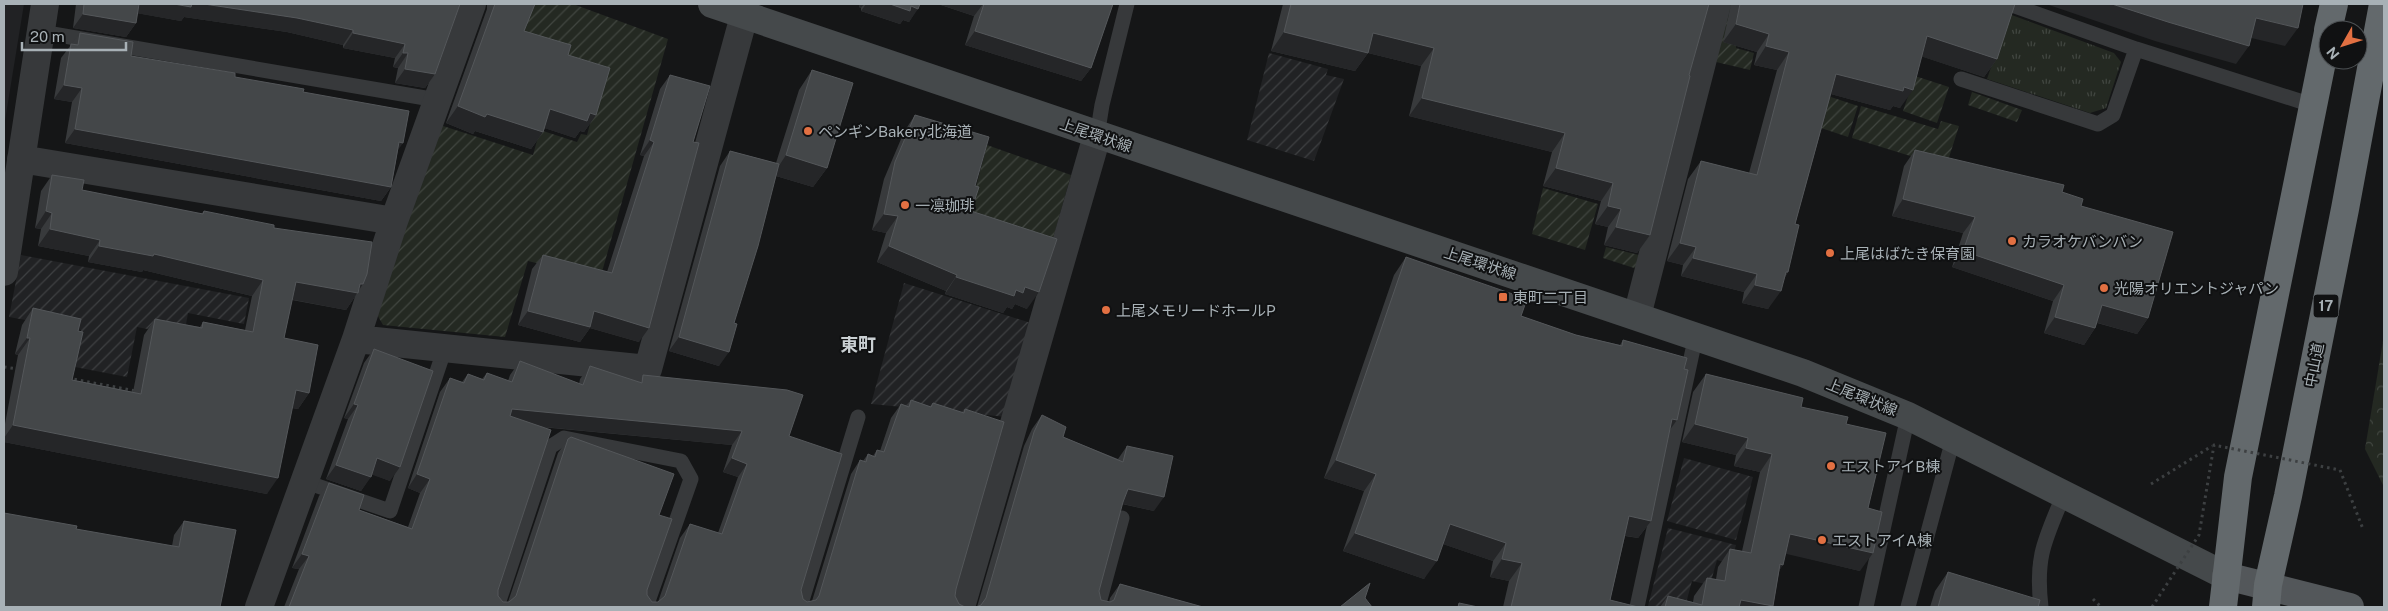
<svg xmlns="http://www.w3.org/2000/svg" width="2388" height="611" font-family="'Public Sans','Noto Sans JP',sans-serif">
<defs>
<pattern id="industrial-furrows" width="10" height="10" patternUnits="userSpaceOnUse" patternTransform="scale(1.25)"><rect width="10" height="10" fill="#212224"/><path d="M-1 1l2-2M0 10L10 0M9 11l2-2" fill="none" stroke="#3e4042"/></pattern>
<pattern id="grass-tufts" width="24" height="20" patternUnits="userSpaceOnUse" patternTransform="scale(1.25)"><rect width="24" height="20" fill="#242922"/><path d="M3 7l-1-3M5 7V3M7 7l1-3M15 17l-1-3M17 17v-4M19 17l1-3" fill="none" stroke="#414640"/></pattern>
<pattern id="forest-crowns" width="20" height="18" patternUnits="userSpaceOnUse" patternTransform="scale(1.25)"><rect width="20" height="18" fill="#242922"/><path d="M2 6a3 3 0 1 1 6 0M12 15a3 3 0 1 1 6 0" fill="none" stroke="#414640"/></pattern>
<pattern id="garden-furrows" width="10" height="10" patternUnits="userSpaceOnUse" patternTransform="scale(1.25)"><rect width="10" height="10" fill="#242922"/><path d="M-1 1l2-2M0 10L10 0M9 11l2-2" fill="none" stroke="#414640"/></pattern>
</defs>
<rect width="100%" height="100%" fill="#151617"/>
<path fill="#212224" d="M4,4H24L4,127Z"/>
<path fill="url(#industrial-furrows)" d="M1269,53L1328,69L1326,75L1344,79L1314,161L1247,140Z
M21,255L249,298L244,324L188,313L184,336L137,327L127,377L75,367L81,330L9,317Z
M904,283L1034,324L1007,417L871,404Z
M1684,458L1753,477L1736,540L1667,521Z
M1668,528L1736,545L1731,564L1717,560L1710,585L1692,581L1685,607L1648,606Z"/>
<path fill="url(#grass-tufts)" d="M2009,14L2114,53L2121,62L2106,108L2090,113L1987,79Z"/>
<path fill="url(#forest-crowns)" d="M2384,335V487L2365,449Z"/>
<path fill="url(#garden-furrows)" d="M530,4H573L668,39L600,279L528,261L505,337L383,325L375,311L440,125L533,155L540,130L577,142L581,134L587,135L601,82L516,47Z
M1730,4H1746L1736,48L1754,53L1750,70L1716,62Z
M1915,76L1949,87L1937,123L1903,111Z
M1972,92L2022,110L2017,122L1968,105Z
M1822,94L1858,106L1848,137L1812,125Z
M1861,106L1938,129L1941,121L1959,126L1946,167L1852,138Z
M987,145L1071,175L1049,253L966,225Z
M1666,168L1642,263L1634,268L1603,258L1606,247L1639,255Z
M1543,188L1598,204L1585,250L1532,234Z"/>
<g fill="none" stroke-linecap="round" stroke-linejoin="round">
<path stroke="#3d4042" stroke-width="3" stroke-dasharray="2.5 4" stroke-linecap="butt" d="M4,367L18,369
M68,378L136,391
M2340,470L2363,529
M2151,484L2212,446
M2093,599L2101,607"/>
<path stroke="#37393b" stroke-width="15" d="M2009,4L2136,49L2312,105
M41,32L437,100
M1961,79L2098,124L2113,115L2136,49
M1097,136L1102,105L1127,4
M306,482L390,511L445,348
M497,607L550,447L564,438L681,461L691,479L646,607
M800,607L858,417
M1098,607L1122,518
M1637,607L1696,335
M1866,607L1908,416
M1908,607L1953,439
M2041,607C2035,556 2045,540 2064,494"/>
<path stroke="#37393b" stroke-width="28" d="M21,159L394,221L356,339L259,607
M394,221L472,4
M4,272L45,4
M1637,316L1717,4
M356,339L648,369L744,16
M961,607L1097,136"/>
<path stroke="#45494b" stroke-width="28" d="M712,4L1803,373L1908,416L2226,576"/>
<path stroke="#53575a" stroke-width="28" d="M2226,576L2350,607"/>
<path stroke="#63696c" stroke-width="28" d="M2328,30L2334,4
M2223,607L2238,477L2328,32
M2266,607L2268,585L2288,496L2345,209L2383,4"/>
<path stroke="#3d4042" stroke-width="3" stroke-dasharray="2.5 4" stroke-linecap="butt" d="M2152,607L2199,535L2214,445L2340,470"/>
</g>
<path fill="#383a3c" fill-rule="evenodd" d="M76,4H460L435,74L425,88L395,83L398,68L393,67L395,58L343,48V45L287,32L184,17L181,21L137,13L136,23L126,37L73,28Z
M487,4H535L524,31L568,55L596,115L584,132L580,131L575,138L545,128L543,132L531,149L475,131L473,134L446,123L487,9Z
M860,4H920L909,22L903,20L900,24L861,11V8L859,7Z
M938,4H1113L1091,68L1081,81L965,45L974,16Z
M1283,4H1709L1689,75L1650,235L1637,253L1604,245L1608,227L1595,224L1601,201L1543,186L1552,152L1409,116L1421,66L1368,53L1355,71L1271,51Z
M1731,4H2015L1997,59L1984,77L1921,56L1900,108L1893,106L1890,110L1831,94L1795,224L1788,272L1784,279L1768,309L1742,303L1744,292L1681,276L1683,265L1667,261L1688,179L1701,161L1749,173L1777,70L1754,65L1757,52L1723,42Z
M80,33L131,56L303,92L398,150L391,187L381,201L65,143L72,102L54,99L61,58Z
M812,70L827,168L813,187L776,176L719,366L669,351L720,166L730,151L776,163L799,90Z
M670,75L693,142L639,342L590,328L580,342L518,325L532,269L543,255L607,272L644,156L640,155L660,89Z
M915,115L975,186L971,211L1027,309L1015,304L1012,309L1007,307L1003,313L945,294L946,291L877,262L886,233L872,230L884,179L904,132Z
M1915,150L2062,192L2081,206L2148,318L2137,334L2097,323L2095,328L2084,345L2044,333L2053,301L1952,267L1963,233L1892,216L1904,166Z
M52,175L82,190L201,214L204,211L274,228L358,292L346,310L292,300L284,338L309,393L298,409L292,408L267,494L4,442V429L18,355L15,354L22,325L33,308L78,331L72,380L133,392L144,335L155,319L200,327L203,322L245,330L252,296L143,270L142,272L88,262L89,256L38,246L41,229L35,228L41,191Z
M1406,257L1521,316L1576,335L1620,345L1623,340L1670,429L1651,521L1638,538L1625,536L1610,600L1638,607H1503L1509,581L1490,577L1493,561L1443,544L1424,579L1343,551L1364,491L1324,478L1394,275Z
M374,349L390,481L372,474L361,491L326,479L348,419L344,418L364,363Z
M520,361L579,384L580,379L590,366L638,382L643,375L789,436L801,590L803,599L807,602L812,601L851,474L860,460L863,461L868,454L873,456L877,450L880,451L891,418L901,404L907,406L911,400L930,407L933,403L963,413L965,409L955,596L959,604L965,607H284L299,569L292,568L319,496L329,483L359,510L408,527L420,493L408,488L440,392L450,378L462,382L468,374L482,379L487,373L508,381L510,375ZM541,427L732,445L723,472L738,477L718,533L690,524L680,538L658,602H652L647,595L659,515L568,439L558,453L508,602H503L498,596V590Z
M1706,374L1801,407L1846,424L1868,508L1860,571L1786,553L1779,572L1773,606L1772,607H1660L1668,596L1693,602L1694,596L1707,578L1716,579L1718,567L1730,549L1742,551L1760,472L1734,466L1736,455L1682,442L1693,392Z
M1042,415L1063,437L1118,459L1127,446L1154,511L1122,504L1099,591L1101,600L1109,602L1110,598L1120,584L1203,607H977L1024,446L1032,429Z
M184,521L220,607L172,546L174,535Z
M1948,572L2038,607H1930L1935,591Z"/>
<path fill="#252628" d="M135,4H204L297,18L353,30L343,45L287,32L184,17L181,21L130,12Z
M861,4H864L861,8L859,7Z
M866,4H890L911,6L918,9L909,22L903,20L900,24L861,11Z
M938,4H983L974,16Z
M2046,4H2112L2249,46L2236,64L2155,41Z
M83,14L136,23L126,37L73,28Z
M2256,18L2298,28L2285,46L2243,36Z
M1736,24L1769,34L1757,52L1723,42Z
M975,31L1091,68L1081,81L965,45Z
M1284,32L1368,53L1355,71L1271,51Z
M353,33L405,44L395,58L343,48Z
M1373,33L1434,48L1421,66L1360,51Z
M1927,36L1997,59L1984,77L1914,54Z
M1766,46L1789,52L1777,70L1754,65Z
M403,53H408L398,68L393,67Z
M405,69L435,74L425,88L395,83Z
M1836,74L1904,87L1913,90L1900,108L1893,106L1890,110L1823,92Z
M64,85L82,88L72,102L54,99Z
M1422,98L1565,133L1552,152L1409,116Z
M458,106L487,114L543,132L531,149L475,131L473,134L446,123Z
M550,109L590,113L596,115L584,132L580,131L575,138L538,126Z
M75,129L391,187L381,201L65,143Z
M650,140L654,142L644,156L640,155Z
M399,142L403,143L393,157Z
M786,155L827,168L813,187L773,175Z
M1556,168L1613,183L1601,201L1543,186Z
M1903,199L1975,217L1963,233L1892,216Z
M1608,206L1621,209L1608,227L1595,224Z
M46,211L52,213L41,229L35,228Z
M884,214L898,216L886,233L872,230Z
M1616,227L1650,235L1637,253L1604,245Z
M50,229L100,240L89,256L38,246Z
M1680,243L1696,247L1683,265L1667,261Z
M99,246L154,254L263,280L252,296L143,270L142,272L88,262Z
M889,246L957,275L946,291L877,262Z
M1963,251L2064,285L2053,301L1952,267Z
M1693,258L1757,274L1744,292L1681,276Z
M1786,272H1788L1776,290L1781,291L1768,309L1742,303L1755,285Z
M956,277L1016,290L1025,287L1039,292L1027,309L1015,304L1012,309L1007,307L1003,313L945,294Z
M296,282L360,284H363L346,310L284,298Z
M2102,305L2148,318L2137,334L2091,321Z
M528,311H594L649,328L639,342L590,328L580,342L518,325Z
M2055,317L2095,328L2084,345L2044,333Z
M679,337L729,352L719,366L669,351Z
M27,338H30L18,355L15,354Z
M296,390L309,393L298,409L284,406Z
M354,404L358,405L348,419L344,418Z
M512,409L742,431L732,445L502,423Z
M1672,419L1677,420L1664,438Z
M1695,424L1748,438L1736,455L1682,442Z
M13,425L278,478L267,494L4,442V438Z
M1746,448L1772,454L1760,472L1734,466Z
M377,458L400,467L390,481L367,473Z
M732,458L747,464L738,477L723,472Z
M1336,460L1376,474L1364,491L1324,478Z
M336,465L371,477L361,491L326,479Z
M417,474L430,479L420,493L408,488Z
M1128,489L1164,497L1154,511L1119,503Z
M1629,516L1651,521L1638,538L1617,534Z
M1450,524L1506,543L1493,561L1437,542Z
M1355,533L1437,561L1424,579L1343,551Z
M1790,534L1873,553L1860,571L1778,552Z
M302,554L309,556L299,569L292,568Z
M1502,559L1522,563L1509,581L1490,577Z
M1780,564L1783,565L1771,583Z
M1741,600L1773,606L1772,607H1736Z"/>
<path fill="#444749" stroke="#54575a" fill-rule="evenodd" d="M84,4H139L136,23L83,14Z
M174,4H192L191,7Z
M204,4H460L435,74L405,69L408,53H403L405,44L353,33V30L297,18Z
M495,4H535L524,31L571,45L568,55L610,68L596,115L590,113L587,121L550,109L543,132L487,114L485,117L458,106Z
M890,4H920L918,9L911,6L910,11Z
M984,4H1113L1091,68L975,31Z
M1291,4H1709L1689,75L1690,76L1650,235L1616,227L1621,209L1608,206L1613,183L1556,168L1565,133L1422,98L1434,48L1373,33L1368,53L1284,32Z
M1740,4H2015L1997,59L1927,36L1913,90L1904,87L1903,91L1836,74L1795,224L1799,225L1788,272H1786L1781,291L1755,285L1757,274L1693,258L1696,247L1680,243L1701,161L1757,175L1789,52L1766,46L1769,34L1736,24Z
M2112,4H2303L2298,28L2256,18L2249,46L2168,22Z
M80,33L133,42L131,56L235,73V77L304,89L303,92L409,111L403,143L399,142L391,187L75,129L82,88L64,85L71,44L78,45Z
M812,70L853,83L827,168L786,155Z
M670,75L710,86L693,142L699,143L649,328L594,311L590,327L528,311L543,255L612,273L654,142L650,140Z
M915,115L989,137L975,186L979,187L971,211L1057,239L1039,292L1025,287L1023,293L1016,290L1014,296L956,277L957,275L889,246L898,216L884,214L895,162Z
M1915,150L2064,185L2062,192L2083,199L2081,206L2173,232L2148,318L2102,305L2095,328L2055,317L2064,285L1963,251L1975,217L1903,199Z
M730,151L779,164L758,246L734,323L737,324L729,352L679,337Z
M52,175L84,180L82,190L203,214L204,211L274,225V228L372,242L367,274L363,284H360L358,293L296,282L284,338L318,345L309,393L296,390L278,478L13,425L30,338H27L33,308L81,319L78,331L83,332L72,380L141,394L155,319L202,328L203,322L253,332L263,280L154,254L153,256L99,246L100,240L50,229L52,213L46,211Z
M1406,257L1527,299L1521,316L1576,335L1622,346L1623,340L1687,358L1684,369L1688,370L1677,420L1672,419L1651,521L1629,516L1610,600L1638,607H1511L1522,563L1502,559L1506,543L1450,524L1437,561L1355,533L1376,474L1336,460Z
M374,349L433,371L400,467L377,458L371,477L336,465L358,405L354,404Z
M520,361L583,385L590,366L642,383L643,375L787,390L803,395L789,436L842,454L801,590L803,599L807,602L816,600L819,596L860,460L866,462L868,454L875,457L877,450L884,452L901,404L909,407L911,400L931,407L933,403L964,413L965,409L1004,422L956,589L955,596L959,604L965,607H289L309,556L302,554L329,483L364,495L359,510L412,529L430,479L417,474L450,378L464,383L468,374L484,380L487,373L512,382ZM512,409L742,431L732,458L747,464L722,534L690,524L665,596L658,602H652L647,595V590L672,519L659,515L674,474L571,437L568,439L516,596L509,602H503L498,596V590L551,430L510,416Z
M1706,374L1803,398L1801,407L1848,417L1846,424L1886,433L1868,508L1882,512L1873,553L1790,534L1783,565L1780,564L1773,606L1741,600L1739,607H1665L1668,596L1702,605L1707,578L1725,581L1730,549L1751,553L1772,454L1746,448L1748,438L1695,424Z
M1042,415L1066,427L1063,437L1123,462L1127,446L1173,456L1164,497L1128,489L1123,502L1099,591L1101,600L1110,602L1114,600L1120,584L1203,607H976L981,605L986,598L1034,432Z
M4,513L77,526L76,529L179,547L184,521L236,530L220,607H4Z
M1948,572L2040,600L2038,607H1938Z
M1370,583L1365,598L1372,607H1340Z
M1459,603L1478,607H1458Z"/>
<g fill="#e27042" stroke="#101112" stroke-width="2">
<circle cx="808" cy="131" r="5"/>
<circle cx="905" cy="205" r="5"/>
<circle cx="2012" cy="241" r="5"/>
<circle cx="1830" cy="253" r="5"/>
<circle cx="2104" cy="288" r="5"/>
<rect x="1498" y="292" width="10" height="10" rx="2.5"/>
<circle cx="1106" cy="310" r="5"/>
<circle cx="1831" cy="466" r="5"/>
<circle cx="1822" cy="540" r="5"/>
</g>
<g text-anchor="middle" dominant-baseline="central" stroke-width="4" stroke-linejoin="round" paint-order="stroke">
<rect fill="#101112" stroke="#7a8185" stroke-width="1" x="2313.5" y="294.5" width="25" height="23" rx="4"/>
<g font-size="14" font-weight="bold" fill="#a8b1b6">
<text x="2326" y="306">17</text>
</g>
<g font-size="15" fill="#a8b1b6" stroke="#101112" text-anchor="start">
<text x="818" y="131">ペンギンBakery北海道</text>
<text x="915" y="205">一凛珈琲</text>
<text x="2022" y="241">カラオケバンバン</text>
<text x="1840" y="253">上尾はばたき保育園</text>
<text x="2114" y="288">光陽オリエントジャパン</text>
<text x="1513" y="297">東町二丁目</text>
<text x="1116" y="310">上尾メモリードホールP</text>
<text x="1841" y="466">エストアイB棟</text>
<text x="1832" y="540">エストアイA棟</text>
</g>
<g font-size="15" fill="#a8b1b6" stroke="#101112">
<text transform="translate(1096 135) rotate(19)">上尾環状線</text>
<text transform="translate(1480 263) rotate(18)">上尾環状線</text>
<text transform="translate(2314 365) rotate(-79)">中山道</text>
<text transform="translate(1862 397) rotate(22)">上尾環状線</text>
</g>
<g font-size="18" font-weight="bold" fill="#c9cfd2" stroke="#101112">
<text x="858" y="344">東町</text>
</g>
</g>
<rect width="2388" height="611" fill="none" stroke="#a8b1b6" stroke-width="10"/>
<g transform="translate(2343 45) rotate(231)"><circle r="24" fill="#101112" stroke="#4d5154"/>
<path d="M0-4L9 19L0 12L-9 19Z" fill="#e27042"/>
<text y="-8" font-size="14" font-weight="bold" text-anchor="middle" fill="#a8b1b6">N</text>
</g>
<path d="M22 42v8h104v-8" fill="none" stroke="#a8b1b6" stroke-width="2.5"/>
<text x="30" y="42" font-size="15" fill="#a8b1b6" stroke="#101112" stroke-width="4" paint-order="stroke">20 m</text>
</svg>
